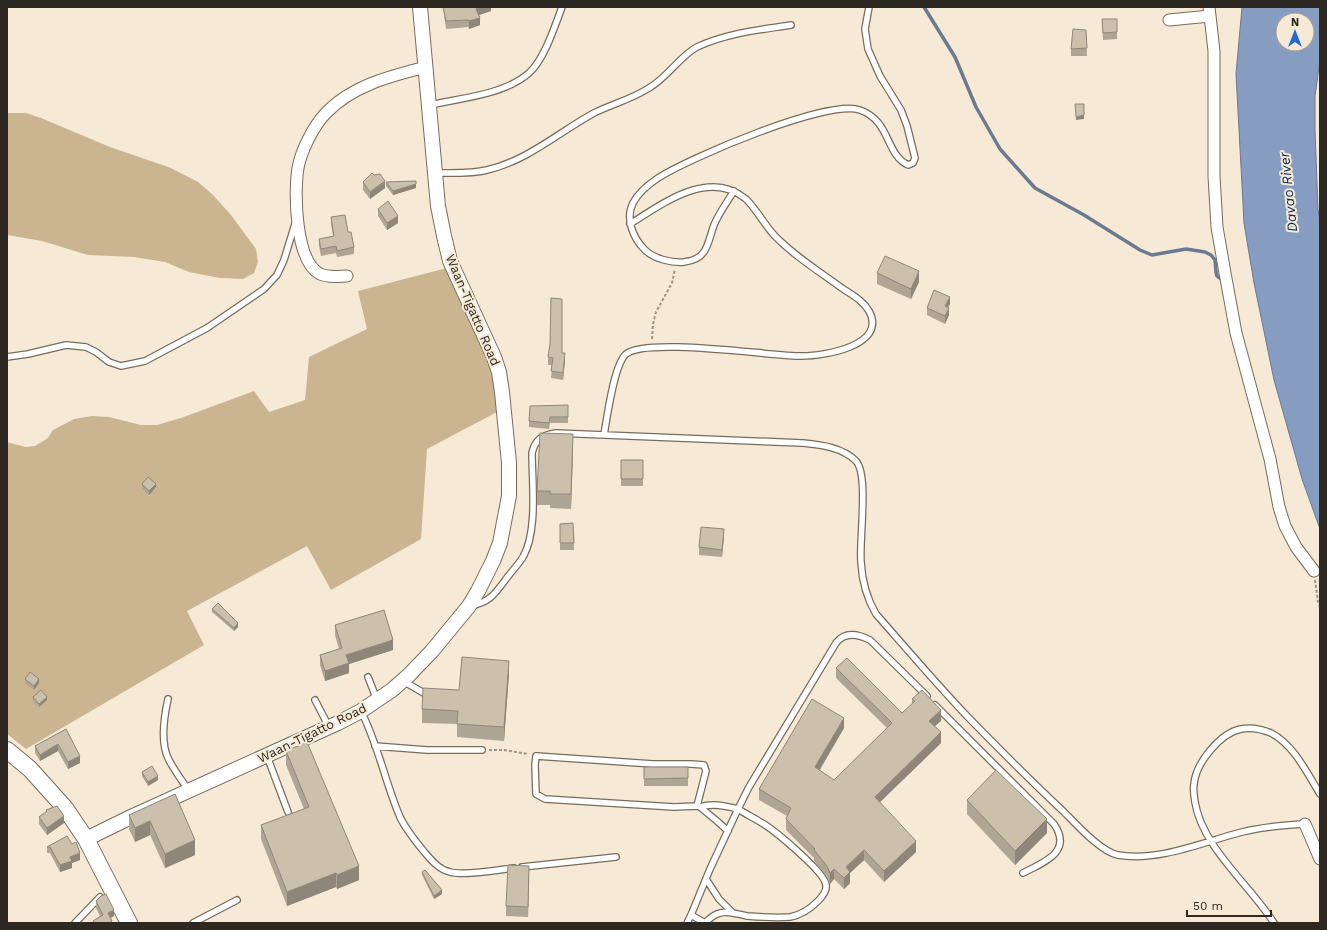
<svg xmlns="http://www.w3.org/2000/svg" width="1327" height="930" font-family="'Work Sans',sans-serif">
<rect width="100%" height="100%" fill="#f6ead6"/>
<path fill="#cbb590" d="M7,113H26L41,118L110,147L171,168L198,182L213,195L231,215L256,249L258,262L254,273L243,279L220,278L189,272L165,262L134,257L88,255L42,241L7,235Z
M447,268L489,360L494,377L497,412L427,449L421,539L331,590L307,546L187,611L204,645L26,749L7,734V442L26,447L35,446L48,438L53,430L74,419L92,416L109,417L141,425H157L181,418L254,391L269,412L305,400L309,357L367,329L358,291Z"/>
<path fill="#869dc1" stroke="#6b7a91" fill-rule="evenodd" d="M1242,7H1320V60L1315,96V130L1318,209L1320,221V529L1302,479L1274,380L1254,283L1244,223L1236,74ZM1283,20H1307V44H1283Z"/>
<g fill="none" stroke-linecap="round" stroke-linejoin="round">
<path stroke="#6b7a91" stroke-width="3.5" d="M924,7L955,57L976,107L1000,149L1035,188L1084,215L1140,250L1152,255L1186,249L1205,252L1211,255L1215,260L1216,272L1217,276L1222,280"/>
<g stroke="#776c5b" stroke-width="8">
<path id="service" d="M430,105C461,98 504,95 529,73C544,60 555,26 562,7
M436,173C453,173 471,174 487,170C527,161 559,132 594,113C612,104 632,99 649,88C667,78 681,55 697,47C727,33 759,30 791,25
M734,191C727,202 719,213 714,225C711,233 708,248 703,253C699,259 691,261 684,262C672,263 654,259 645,250C633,238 625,219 633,203C638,193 649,184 658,178C689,158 827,99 860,110C891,121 885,154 908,165L913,163L915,158L907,126L901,110L880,76L868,49L865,29L869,7
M7,357L28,354L66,345L86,347L96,352L109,362L121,366L145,361L207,328L264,289L277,275L284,260L295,224
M604,435C607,418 614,364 626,354C647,337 769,356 802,356C823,356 888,346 869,311C862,299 850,294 839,286C817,270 793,255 774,235C764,224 757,210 746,199C709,168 662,204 630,224
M470,606C489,603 495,594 506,579C511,572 518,565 523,557C538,531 532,482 532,453C535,439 543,435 556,433L802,443C821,445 842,447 856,461C869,475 859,541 861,562C862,581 866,597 876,614C905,647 934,681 965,714C997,747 1030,780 1064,812C1076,824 1101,852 1118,855C1158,862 1203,842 1242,832C1262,827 1284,825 1305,824
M368,677L377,700
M403,681L429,696
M168,699C164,717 160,741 168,758C173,769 182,780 188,790
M315,700L329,727
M935,705L1054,824C1073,852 1044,862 1023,873
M361,711C378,744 385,782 400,817C406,830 417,843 426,854C433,862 440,870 450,872C464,876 498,870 514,868
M375,746L427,750H482
M267,756L288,812
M697,806L706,771L704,765L691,764H653L536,756L535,765L536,794L545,799L674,807L697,806L700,807L717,821L728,831
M700,807C713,803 725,806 738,809L749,787L836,643C845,631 858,634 870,640L927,696
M522,867L616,857
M706,879L719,899L733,913
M691,915L705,923
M75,923L100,897
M193,923L237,900
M687,923L691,915L710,869L738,809C746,814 754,818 762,823C774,830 825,872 826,885C827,891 822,897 818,901C810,909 802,915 790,917C777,918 760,917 747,916C737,914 727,910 717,914C712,916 709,919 705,923
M1274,923C1250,885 1202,847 1195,802C1194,796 1193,789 1194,784C1196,763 1220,733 1241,729C1251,727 1261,729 1271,733C1294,745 1307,773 1320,794"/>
</g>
<g stroke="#776c5b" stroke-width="13">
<path id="minor" d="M1209,7L1214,51V176L1217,227L1225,273L1236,333L1270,459L1279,507L1285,526L1296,547L1314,571
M1169,20L1210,16
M347,276C339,276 328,278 320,274C295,261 294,192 298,168C301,151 313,127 325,114C351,86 390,76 426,67
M1305,824L1320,859"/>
</g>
<g stroke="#776c5b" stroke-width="16">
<path id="tertiary" d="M86,839L133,816L338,723L361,711L392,690L409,675L432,651L469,606L478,591L493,561L500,543L509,496V463L502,392L499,372L494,357L450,261L444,236L438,206L435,173L420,7"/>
</g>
<g stroke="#776c5b" stroke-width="18">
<path id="secondary" d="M7,750L30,769L65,808L86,839L129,923"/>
</g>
<path stroke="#9c9385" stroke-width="2" stroke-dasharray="3 2" stroke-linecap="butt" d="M652,339L653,324L656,312L672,283L675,269
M1315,580L1318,602L1320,607
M489,750H504L528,754"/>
<use href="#service" stroke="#fff" stroke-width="5.5"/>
<use href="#minor" stroke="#fff" stroke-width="11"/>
<use href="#tertiary" stroke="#fff" stroke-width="14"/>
<use href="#secondary" stroke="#fff" stroke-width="16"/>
</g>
<path fill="#afa594" d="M443,7H491V11L479,15L480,25L469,29L468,27L446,29Z
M1102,19H1117V39L1103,40Z
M1086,30L1087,56H1071V49Z
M374,175L385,188L370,199L363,190V182Z
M386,182L416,188L393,195L386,186Z
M378,209L398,223L387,230L378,216Z
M331,217L348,232L354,247V254L337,257L336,253L321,256L319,246V239L333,236L331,224Z
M877,273L919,282L911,299L877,284Z
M950,304L948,307L949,315L945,324L927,315V308Z
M562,353L565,360L563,380L551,378L552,365H548V357Z
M568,405V423H550L549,429L529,427V421Z
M573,449L571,509L550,508V505H537V491Z
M621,460H643V486H621Z
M142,484L156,487L149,495L142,488Z
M573,523L574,550H560V524Z
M724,536L722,557L699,555V547Z
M212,609L238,627L234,631L212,612Z
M335,625L393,650L349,664V673L325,681L320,665V655L339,649L335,635Z
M836,668L902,713L912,704V699L941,721L935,726L941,743L880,802L916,852L884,882L864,860L850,873V883L844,889L834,879L830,884L827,876L814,861V858L786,830V819L787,816L759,800V789L844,728L820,770L834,780L887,728L836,678Z
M509,674L504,741L457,737V724L422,723V709L459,690Z
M25,679L39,683L34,690L25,683Z
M33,697L47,700L39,707L33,701Z
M66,729L80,763L68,769L58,751L40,761L35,753V746Z
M286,751L359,880L337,889L336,887L287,906L261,839V825L304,809L286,765Z
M644,767H688V786H644Z
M142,772L158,780L148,786L142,776Z
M175,794L195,855L165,868L150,835L135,842L129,829V815Z
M967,800L1047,833L1015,865L967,814Z
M46,810L64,823L47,835L39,824V817L46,812Z
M67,836L80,860L72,863V868L60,872L50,853H47V847Z
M422,872L442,894L434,899L422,875Z
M529,877L528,917L506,916V906Z
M96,901L114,916L111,918L112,923H93V921L100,916L96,908Z"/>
<path fill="#8e8678" d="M481,7H491V11L476,16V9Z
M480,18V25L469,29V21Z
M1084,115V119L1076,120V117Z
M385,181V188L370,199V192Z
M416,184V188L393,195V191Z
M398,216V223L387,230V223Z
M919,271V282L911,299V289Z
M950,297V304L945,313V306Z
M949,308V315L945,324V316Z
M565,353V360L563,380V373Z
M573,434V449L571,509V494Z
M156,484V487L149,495V491Z
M724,529V536L722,557V550Z
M238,623V627L234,631V628Z
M393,640V650L349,664V673L325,681V671L346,655Z
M509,661V674L504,741V727Z
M39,679V683L34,690V686Z
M47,697V700L39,707V704Z
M941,710V721L929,731V721Z
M844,718V728L815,777V767Z
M941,732V743L875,807V797Z
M58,744V751L40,761V755Z
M80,756V763L68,769V762Z
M158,776V780L148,786V782Z
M64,816V823L47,835V828Z
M1047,819V833L1015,865V851Z
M150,821V835L135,842V828Z
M195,840V855L165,868V854Z
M916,841V852L884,882V871Z
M864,850V860L850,873V883L844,889V878L846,867Z
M80,853V860L72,863V868L60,872V865L70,857Z
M359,866V880L337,889V875Z
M529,866V877L528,917V907Z
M834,869V879L830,884V873Z
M336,873V887L287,906V892Z
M442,890V894L434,899V896Z
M114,910V916L108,919V913Z"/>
<path fill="#cbc0ac" stroke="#8e8678" d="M443,7H481L476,9L480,18L469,21L468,20L446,21Z
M1102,19H1117V32L1103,33Z
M1073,29L1086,30L1087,48L1071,49Z
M1075,104H1084V115L1076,117Z
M372,173L374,175L380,174L385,181L370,192L363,182Z
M416,181V184L393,191L386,182Z
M388,201L398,216L387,223L378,209Z
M345,215L348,232H351L354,247L337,251L336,246L321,249L319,239L334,236L331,217Z
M885,256L919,271L911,289L877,273Z
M934,290L950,297L945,306L949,308L945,316L927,308Z
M551,298L562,299V353H565L563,373L551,371L553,358L548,357L550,344Z
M568,405V417H550L549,423L529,421L530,406Z
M540,433L573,434L571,494H550V491H537Z
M621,460H643V479H621Z
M148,477L156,484L149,491L142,484Z
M573,523L574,543H560V524Z
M701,527L724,529L722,550L699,547Z
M218,603L238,623L234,628L212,609Z
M384,610L393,640L346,655L349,663L325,671L320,655L342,648L335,625Z
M462,657L509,661L504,727L457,724L458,711L422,709L423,688L459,690Z
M847,658L902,713L915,701L912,699L922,690L941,710L929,721L941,732L875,797L916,841L884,871L864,850L846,867L850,872L844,878L834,869L830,873L827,866L814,850L815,849L786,819L791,808L759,789L812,699L844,718L815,767L834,780L892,723L836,668Z
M30,672L39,679L34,686L25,679Z
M41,690L47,697L39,704L33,697Z
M66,729L80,756L68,762L58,744L40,755L35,746Z
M307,742L359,866L337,875L336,873L287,892L261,825L309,807L286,751Z
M152,766L158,776L148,782L142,772Z
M644,767H688V778L644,779Z
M996,770L1047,819L1015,851L967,800Z
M175,794L195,840L165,854L150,821L135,828L129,815Z
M57,806L64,816L47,828L39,817L47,811L46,810Z
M67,836L72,844L76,842L80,853L70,857L72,861L60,865L50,847H47Z
M508,865L529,866L528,907L506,906Z
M425,870L442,890L434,896L422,872Z
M106,894L114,910L108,913L112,921L109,923H94L93,921L103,915L96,901L101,896Z"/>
<g text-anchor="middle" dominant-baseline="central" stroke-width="4" stroke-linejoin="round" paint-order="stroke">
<g font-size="13" fill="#2d2922" stroke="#f6ead6">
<text transform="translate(473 310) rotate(67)">Waan-Tigatto Road</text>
<text transform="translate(312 733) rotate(-26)">Waan-Tigatto Road</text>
</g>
<g font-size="14" font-style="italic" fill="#0b2855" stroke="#f6ead6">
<text transform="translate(1288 192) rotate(-96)">Davao River</text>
</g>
</g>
<rect width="1327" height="930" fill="none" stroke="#2d2922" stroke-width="16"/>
<g transform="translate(1295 32)"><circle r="19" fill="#f6ead6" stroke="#a69d8e"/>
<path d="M0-3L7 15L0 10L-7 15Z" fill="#2469d5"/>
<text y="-6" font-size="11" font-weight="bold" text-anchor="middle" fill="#2d2922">N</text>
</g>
<path d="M1187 910v6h84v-6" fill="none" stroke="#2d2922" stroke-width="2"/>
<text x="1193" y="910" font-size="12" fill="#2d2922" stroke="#f6ead6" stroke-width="3" paint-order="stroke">50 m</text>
</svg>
